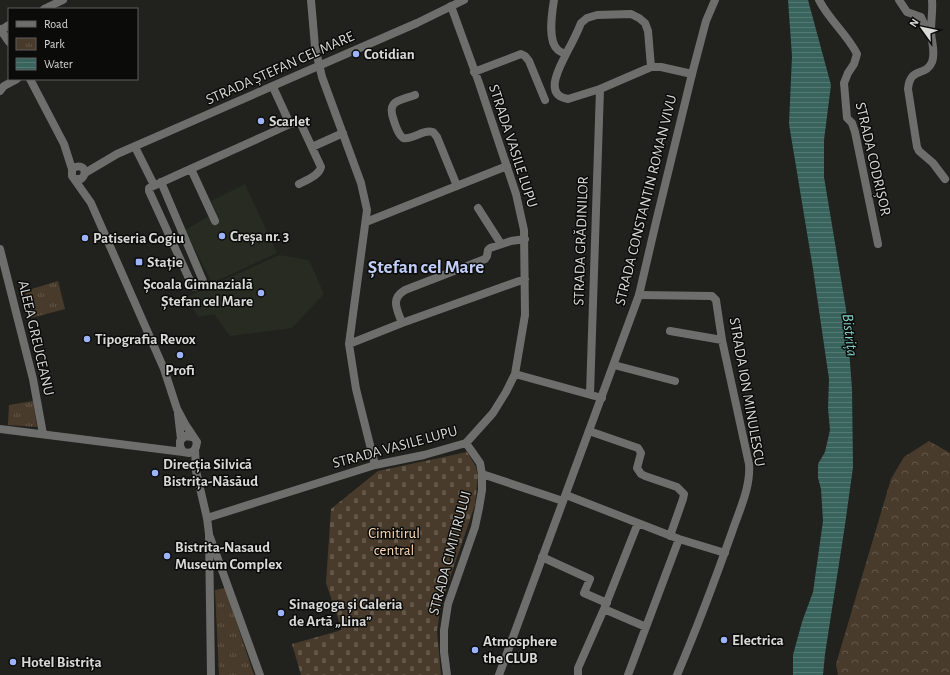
<svg xmlns="http://www.w3.org/2000/svg" width="950" height="675" font-family="'Alegreya Sans',sans-serif">
<defs>
<pattern id="forest-crowns" width="20" height="18" patternUnits="userSpaceOnUse"><rect width="20" height="18" fill="#493b2c"/><path d="M2 6a3 3 0 1 1 6 0M12 15a3 3 0 1 1 6 0" fill="none" stroke="#63574a"/></pattern>
<pattern id="cemetery-stones" width="16" height="16" patternUnits="userSpaceOnUse"><rect width="16" height="16" fill="#493b2c"/><path d="M2 7V4a2 2 0 0 1 4 0v3zM10 15v-3a2 2 0 0 1 4 0v3z" fill="#63574a"/></pattern>
<pattern id="park-tufts" width="24" height="20" patternUnits="userSpaceOnUse"><rect width="24" height="20" fill="#493b2c"/><path d="M3 7l-1-3M5 7V3M7 7l1-3M15 17l-1-3M17 17v-4M19 17l1-3" fill="none" stroke="#63574a"/></pattern>
<pattern id="water-rules" width="6" height="5" patternUnits="userSpaceOnUse"><rect width="6" height="5" fill="#39645d"/><path d="M0 2.5h6" fill="none" stroke="#557a74"/></pattern>
</defs>
<rect width="100%" height="100%" fill="#21221e"/>
<path fill="#272b21" d="M245,184L277,253L212,283L185,230L216,212L211,201Z
M279,255L309,260L324,294L292,328L230,336L214,314L198,317L187,297Z"/>
<path fill="url(#forest-crowns)" d="M929,441L950,453V675H838L836,664L891,479L904,457Z"/>
<path fill="url(#cemetery-stones)" d="M467,452L475,465L478,475L475,505L441,604L437,631L441,675H301L292,644L342,630L326,583L331,509L378,471Z"/>
<path fill="url(#park-tufts)" d="M58,281L65,309L31,318L25,291Z
M33,401L37,427L8,425L9,405Z
M225,588L254,675H219L215,590Z"/>
<path fill="url(#water-rules)" d="M788,0H808L831,85L824,140V177L846,309L852,389L853,467L845,525L825,654L823,675H793V655L802,622L813,592L823,521L821,489L818,478V464L825,452L830,430L828,408L829,379L813,269L789,124L792,56Z"/>
<g fill="none" stroke-linecap="round" stroke-linejoin="round">
<path stroke="#6e6e6c" stroke-width="8" d="M311,0L315,47L322,77L361,183L367,210L349,344L356,389L375,465
M554,0C552,13 547,41 558,50C560,52 563,53 566,54
M819,0C829,20 847,34 857,54L854,64L848,73L844,83L847,118L852,123L855,132L878,244
M899,0L907,12L921,17L925,26L931,31
M932,0C933,10 931,20 931,31C931,41 936,52 932,62C926,77 910,66 908,89L917,147L919,151L933,163L945,179
M44,9L63,0
M1,30L9,25
M651,67L648,31L645,23L639,18L631,14L597,15L587,18L581,23C577,33 572,43 567,52C561,65 542,95 568,99L600,89L651,67H661L692,74
M474,72L521,54L525,56L529,61L545,100
M273,87L290,124
M0,91L4,86L17,79
M415,95C399,101 386,100 394,121C396,127 398,134 403,138C414,140 422,129 433,132L437,137L457,186
M135,147L154,185
M312,147L343,133
M191,169L215,221
M161,182L203,281L202,285L195,287L192,285L149,191V188C196,166 243,146 290,124L298,122L301,124L321,167C319,176 306,180 299,184
M478,208L501,244
M366,222L507,166
M0,249L33,379L43,434
M639,295L712,296L716,300L722,340L749,464C751,487 739,511 732,532C715,580 697,628 677,675
M402,323C397,309 390,299 405,290L485,259L487,256L488,250L490,248L511,241L525,239
M670,331L722,340
M349,344L402,323L525,279
M614,365L675,381
M515,374L602,398
M590,394L600,89
M589,431L638,448L641,453L637,468L641,474L645,476L677,487L684,494L683,499L670,536
M482,474L563,501
M566,495L679,539L725,553
M207,518L375,465L424,455L466,443L493,413L506,392L515,374L525,315L524,230L516,194L479,83L451,6
M210,537L260,675
M542,557L590,579L584,593L607,603
M604,609L646,627
M447,675L444,652V630L448,604L475,527L479,508L482,490V474L480,463L466,443
M578,675V668L604,609L638,523
M628,675L679,539"/>
<path stroke="#6e6e6c" stroke-width="8" d="M0,29L9,42
M30,79L64,144L72,169
M72,169V176L91,203L164,369L177,409L185,424L197,442L196,447L194,451L189,453L183,452L180,446V441L185,436L192,437
M72,169C81,162 90,171 81,179H75
M85,173L117,154L417,23L464,0
M178,414L181,439
M0,429L183,452
M195,449L196,471L207,518L209,534L211,675
M499,675L639,295L656,222L692,74L706,21L715,0"/>
</g>
<g fill="#9db4fd" stroke="#0b0b0a" stroke-width="1.5">
<circle cx="356" cy="54" r="4"/>
<circle cx="261" cy="121" r="4"/>
<circle cx="222" cy="236" r="4"/>
<circle cx="85" cy="238" r="4"/>
<rect x="135" y="258" width="8" height="8" rx="2"/>
<circle cx="261" cy="293" r="4"/>
<circle cx="87" cy="339" r="4"/>
<circle cx="180" cy="355" r="4"/>
<circle cx="155" cy="473" r="4"/>
<circle cx="167" cy="556" r="4"/>
<circle cx="281" cy="613" r="4"/>
<circle cx="724" cy="640" r="4"/>
<circle cx="475" cy="650" r="4"/>
<circle cx="13" cy="662" r="4"/>
</g>
<g text-anchor="middle" dominant-baseline="central" stroke-width="3" stroke-linejoin="round" paint-order="stroke">
<g font-size="15" font-weight="bold" fill="#d9dad7" stroke="#0b0b0a" text-anchor="start">
<text x="364" y="54">Cotidian</text>
<text x="269" y="121">Scarlet</text>
<text x="230" y="236">Creșa nr. 3</text>
<text x="93" y="238">Patiseria Gogiu</text>
<text x="147" y="262">Stație</text>
<text x="253" y="284" text-anchor="end">Școala Gimnazială<tspan x="253" dy="17">Ștefan cel Mare</tspan></text>
<text x="95" y="339">Tipografia Revox</text>
<text x="180" y="370" text-anchor="middle">Profi</text>
<text x="163" y="464">Direcția Silvică<tspan x="163" dy="17">Bistrița-Năsăud</tspan></text>
<text x="175" y="547">Bistrita-Nasaud<tspan x="175" dy="17">Museum Complex</tspan></text>
<text x="289" y="604">Sinagoga și Galeria<tspan x="289" dy="17">de Artă „Lina”</tspan></text>
<text x="732" y="640">Electrica</text>
<text x="483" y="641">Atmosphere<tspan x="483" dy="17">the CLUB</tspan></text>
<text x="21" y="662">Hotel Bistrița</text>
</g>
<g font-size="15" fill="#d9dad7" stroke="#0b0b0a">
<text transform="translate(280 68) rotate(-24)">STRADA ȘTEFAN CEL MARE</text>
<text transform="translate(513 146) rotate(72)">STRADA VASILE LUPU</text>
<text transform="translate(873 159) rotate(77)">STRADA CODRIȘOR</text>
<text transform="translate(646 200) rotate(-76)">STRADA CONSTANTIN ROMAN VIVU</text>
<text transform="translate(581 241) rotate(-88)">STRADA GRĂDINILOR</text>
<text transform="translate(36 338) rotate(77)">ALEEA GREUCEANU</text>
<text transform="translate(747 392) rotate(80)">STRADA ION MINULESCU</text>
<text transform="translate(395 447) rotate(-15)">STRADA VASILE LUPU</text>
<text transform="translate(450 553) rotate(-75)">STRADA CIMITIRULUI</text>
</g>
<g font-size="15" fill="#ffdab5" stroke="#0b0b0a">
<text x="394" y="533">Cimitirul<tspan x="394" dy="17">central</tspan></text>
</g>
<g font-size="16" font-style="italic" fill="#84d1c5" stroke="#0b0b0a">
<text transform="translate(850 335) rotate(83)">Bistrița</text>
</g>
<g font-size="19" font-weight="bold" fill="#c0cef7" stroke="#0b0b0a">
<text x="426" y="267">Ștefan cel Mare</text>
</g>
</g>
<rect x="8" y="8" width="130" height="72" fill="#0b0b0a" stroke="#5d5e5c"/>
<rect x="16" y="21" width="20" height="6" fill="#6e6e6c" stroke="#5d5e5c"/>
<text x="44" y="28" font-size="12" fill="#d9dad7">Road</text>
<rect x="16" y="38" width="20" height="12" fill="url(#park-tufts)" stroke="#5d5e5c"/>
<text x="44" y="48" font-size="12" fill="#d9dad7">Park</text>
<rect x="16" y="58" width="20" height="12" fill="url(#water-rules)" stroke="#5d5e5c"/>
<text x="44" y="68" font-size="12" fill="#d9dad7">Water</text>
<g transform="translate(922 28) rotate(303)" stroke="#0b0b0a" stroke-width="3" paint-order="stroke">
<path d="M0-3L7 15L0 10L-7 15Z" fill="#d9dad7"/>
<text y="-6" font-size="11" font-weight="bold" text-anchor="middle" fill="#d9dad7">N</text>
</g>
</svg>
